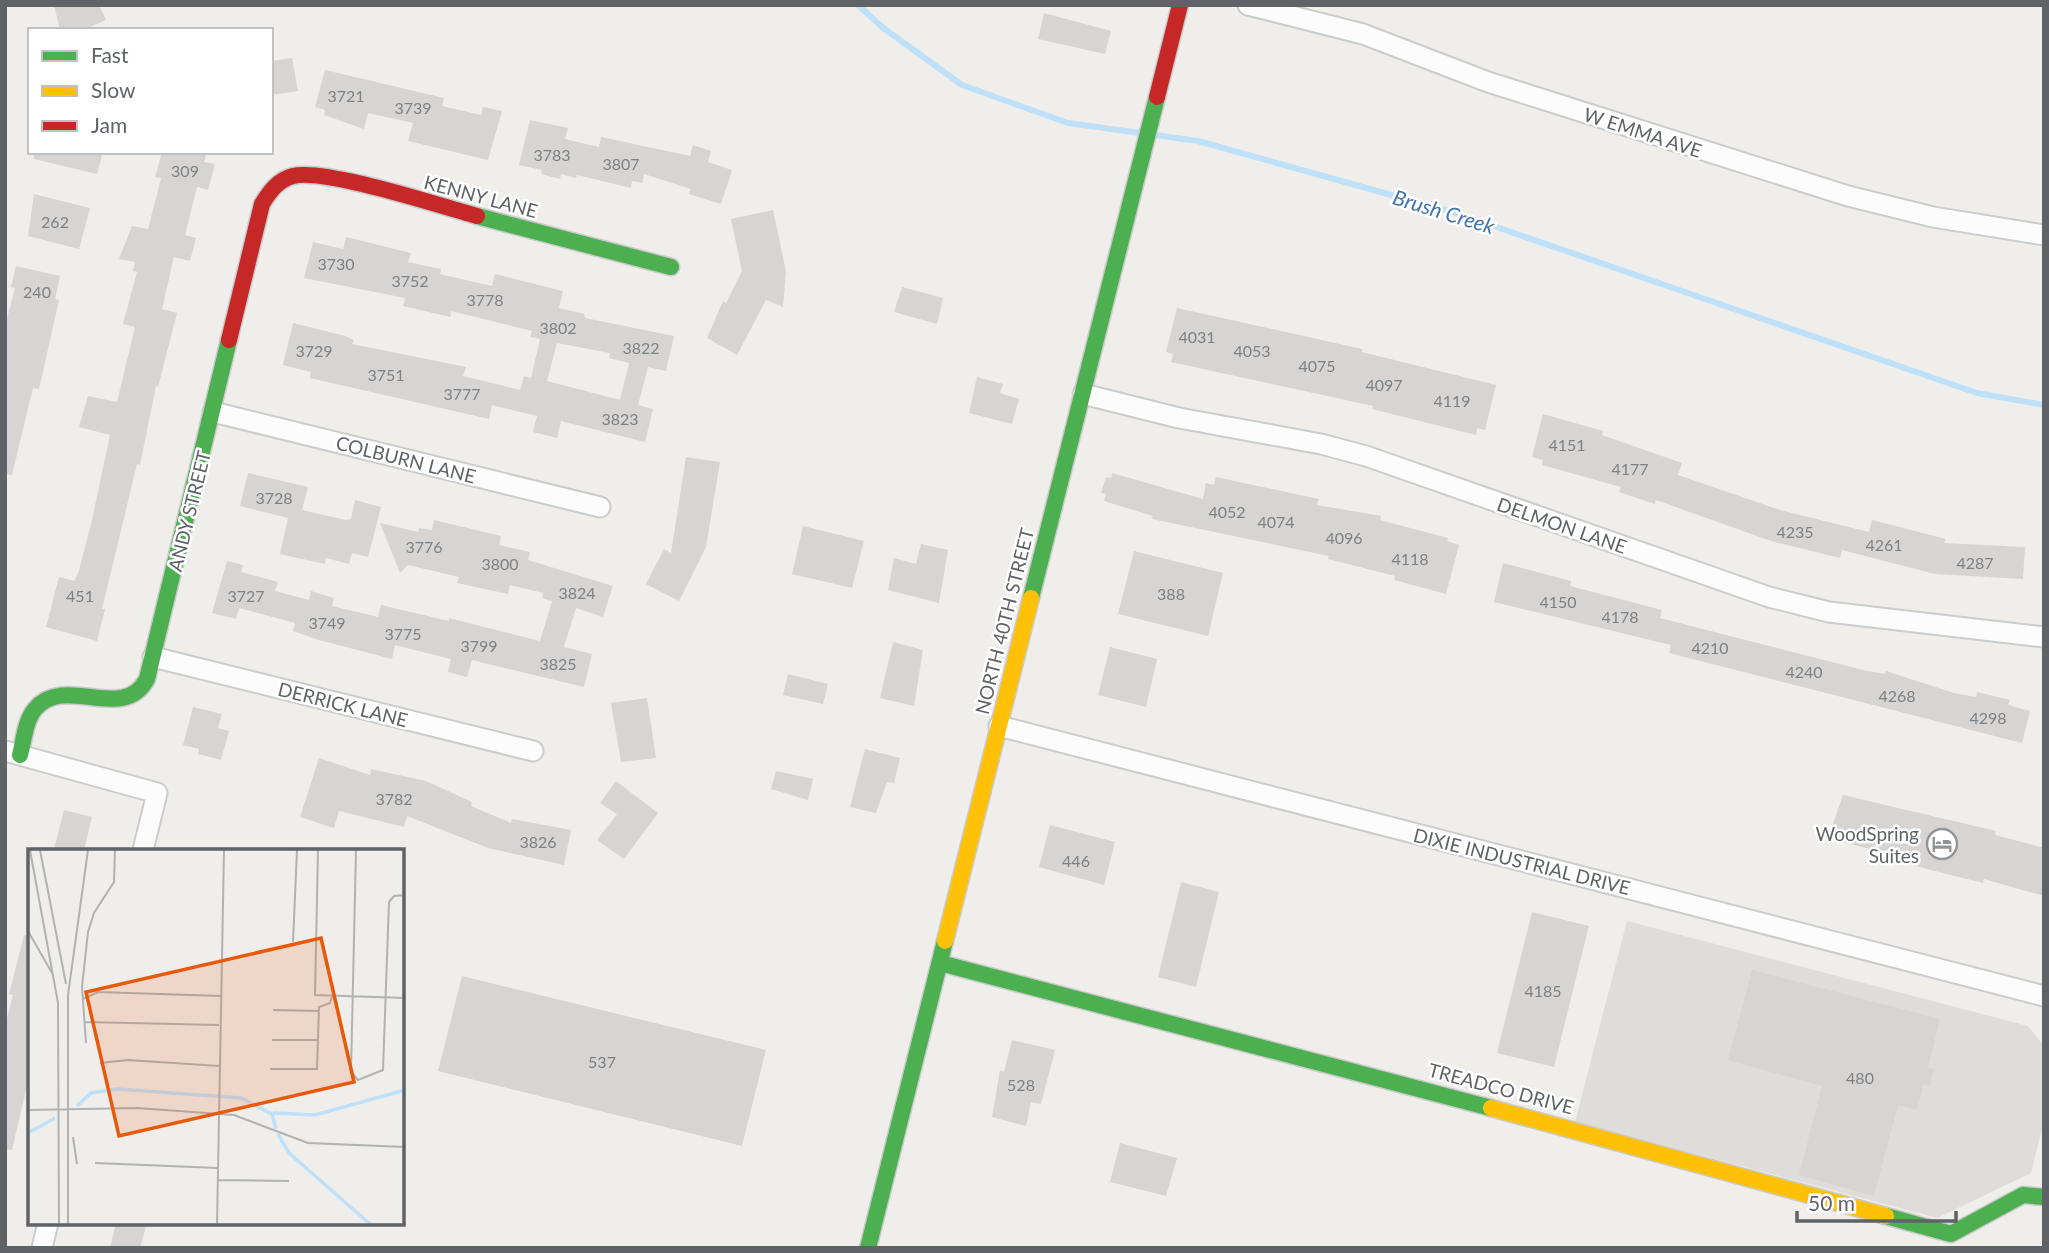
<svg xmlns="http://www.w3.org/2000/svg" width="2049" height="1253" font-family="Lato,sans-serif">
<rect width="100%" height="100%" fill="#efeeea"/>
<path fill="#dfddda" d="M1627,921L2028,1026L2044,1046V1121L2031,1173L1937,1218L1575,1122Z"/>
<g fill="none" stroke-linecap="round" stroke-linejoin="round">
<path stroke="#bfe0f9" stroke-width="6" d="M858,5L882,27L962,85L1068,123L1140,133
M1155,135L1198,141L1456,213L1977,393L2044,405"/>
</g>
<path fill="#d6d5d3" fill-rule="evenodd" d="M54,5H99L106,20L83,30H60Z
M1044,13L1111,31L1105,54L1038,39Z
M292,58L298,91L271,95V61Z
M325,70L444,98L442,106L481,115L483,107L502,111L488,160L408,141L413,123L368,113L364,129L324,115L325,110L315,107Z
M530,120L568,128L565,139L599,147L601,137L690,156L693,145L711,151L708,162L732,170L721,204L689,194L691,189L644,174L642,183L632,181L631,188L577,175L576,178L561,174L560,179L541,174L542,170L519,165Z
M34,152H103L97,174L34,159Z
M162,152H207L204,162L215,164L208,190L197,187L185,235L196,238L190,261L174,257L162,309L177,313L158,387L156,386L140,465L137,464L102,609H105L97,641L46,627L59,577L74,581L78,574L92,520L110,435L79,427L88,396L117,402L135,327L123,324L137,272L133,271L135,262L119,259L132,226L148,229L161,178L155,177Z
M34,194L90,208L79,249L28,236Z
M773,210L786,271L783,307L766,300L737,355L707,338L723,301L726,303L742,271L731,219Z
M346,237L411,253L408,262L441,269L440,274L492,286L495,274L563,291L559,308L584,314L585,318L674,336L666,371L648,367L638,405L653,409L645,442L561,421L557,438L533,432L537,416L492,405L489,419L310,378L311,372L283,365L293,323L345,336L354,340L352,344L466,367L463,376L520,390L524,376L531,378L540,339L530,337L532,331L451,311L450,317L403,306L405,298L304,278L313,242L343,249ZM557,343L610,353L609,358L629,363L620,400L547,381Z
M16,266L60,276L55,299L59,300L39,389L33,388L12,475L5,474V326L15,288L11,287Z
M902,287L943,298L937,324L894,312Z
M1177,308L1362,349V352L1496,385L1485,430L1477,428L1476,435L1372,409L1373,406L1171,362L1173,354L1166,352Z
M977,377L1003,384L1000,393L1019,399L1012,424L969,413Z
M1543,414L1603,431L1602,435L1682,463L1678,475L1780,510L1869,532L1872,520L1946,539L1944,543L2025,547L2023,579L1935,574L1842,550L1840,558L1771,541L1656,500L1655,504L1619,492L1621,487L1542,465L1543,460L1532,457Z
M686,457L720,462L706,547L679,601L646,584L664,549L671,553Z
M248,473L308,487L302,510L346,520L351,519L355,500L381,507L368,557L352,553L349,564L326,558L325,564L280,554L288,518L240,506Z
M1112,473L1203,499L1206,483L1214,485L1216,477L1319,499L1317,505L1381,516L1380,520L1448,538L1447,541L1459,545L1446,594L1394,580L1395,576L1328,559L1329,556L1152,519L1153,516L1104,501L1106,494L1101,493L1106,477L1111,478Z
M434,520L501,536L499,545L530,552L528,560L613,586L603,617L576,608L564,647L592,654L584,687L472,660L467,677L448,672L451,659L395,645L392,659L319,640L293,631L295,623L239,608L236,619L212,613L227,561L243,565L241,572L278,582L275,591L309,600L311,591L334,598L332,606L378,617L381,605L449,621V618L540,641L552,601L542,598L543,593L510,585L508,594L457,583L459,577L408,565L400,573L380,523L418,532L419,528L432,530Z
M803,526L864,541L852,588L792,574Z
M921,544L948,550L939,603L888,590L894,558L916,564Z
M1134,551L1223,573L1208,636L1118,614Z
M1503,563L1571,581L1570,586L1662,610L1660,618L1863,670L1885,674L1886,671L1954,693L1976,697L1977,692L2010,700L2008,705L2030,711L2022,743L1669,653L1671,645L1494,602Z
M893,642L923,650L914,706L880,698Z
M1110,647L1157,659L1146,707L1098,695Z
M788,674L828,684L823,704L783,695Z
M647,698L656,758L621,762L611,703Z
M193,707L222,714L218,728L229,731L221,760L198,754L199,749L183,745Z
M865,749L900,758L894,783L887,782L876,813L850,807Z
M319,758L370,775L371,769L426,781L472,802L471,806L511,823L512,819L571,830L564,865L488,848L407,816L404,827L339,811L334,828L300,817Z
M776,771L813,779L808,800L771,789Z
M616,781L658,813L624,859L597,840L617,814L600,803Z
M1843,795L1996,831L1995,835L2044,848V896L1984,879L1983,883L1927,869L1891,859L1892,855L1828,838Z
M64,810L92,817L84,850H54Z
M1050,825L1115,842L1104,885L1039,867Z
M1181,882L1219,892L1196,987L1158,977Z
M1532,912L1589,926L1554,1067L1497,1053Z
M24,935L30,936V1091L26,1090L12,1150L5,1149V1026L13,995L9,994Z
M1752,970L1940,1019L1928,1068L1934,1069L1930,1086L1924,1084L1917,1110L1898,1105L1874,1196L1799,1175L1822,1086L1728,1060Z
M462,976L766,1050L742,1146L438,1071Z
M1012,1040L1055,1050L1041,1104L1031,1102L1026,1126L992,1117L1000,1070L1004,1072Z
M1120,1143L1177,1158L1166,1196L1110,1182Z
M116,1223H147L140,1248H110Z"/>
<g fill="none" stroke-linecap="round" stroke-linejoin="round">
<g stroke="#cbcccc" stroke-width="23">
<path id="street" d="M1248,5L1363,34L1488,82L1848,196L1933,217L2044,235
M1083,394L1179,418L1321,444L1366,456L1769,597L1829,612L2044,637
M213,412L600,507
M153,657L533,751
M999,726L2044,996
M5,751L157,793L143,850
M42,1248L48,1223"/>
</g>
<g stroke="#cacacb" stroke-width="19">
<path id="fast" d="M477,216L671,267
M1031,598L1157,97
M20,755C24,740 25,721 35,709C65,673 123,724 147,679L229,340
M940,963L1491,1108
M1886,1216L1951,1234L2023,1195L2044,1197
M868,1248L945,941"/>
</g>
<g stroke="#cacacb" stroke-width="19">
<path id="slow" d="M945,941L1031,598
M1491,1108L1886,1216"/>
</g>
<g stroke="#cacacb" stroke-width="19">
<path id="jam" d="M1157,97L1180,5
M229,340L262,204C270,191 278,180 293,176C325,168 440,206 477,216"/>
</g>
<use href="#street" stroke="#fdfcfc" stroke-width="19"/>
<use href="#fast" stroke="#4caf50" stroke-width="16"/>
<use href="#slow" stroke="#ffc107" stroke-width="16"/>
<use href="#jam" stroke="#c62828" stroke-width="16"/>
</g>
<defs>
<g id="hotel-ring" transform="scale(1.575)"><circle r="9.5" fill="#fff" stroke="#919496" stroke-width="1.5"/><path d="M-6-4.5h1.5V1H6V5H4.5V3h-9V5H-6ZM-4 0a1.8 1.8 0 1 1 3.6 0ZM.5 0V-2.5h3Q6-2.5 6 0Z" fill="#919496"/></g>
</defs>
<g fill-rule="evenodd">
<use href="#hotel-ring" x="1942" y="844"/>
</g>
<g text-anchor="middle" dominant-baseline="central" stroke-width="5" stroke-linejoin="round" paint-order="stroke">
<g font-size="16" fill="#7e8184">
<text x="346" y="95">3721</text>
<text x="413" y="107">3739</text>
<text x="552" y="154">3783</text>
<text x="621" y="163">3807</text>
<text x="185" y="170">309</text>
<text x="55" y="221">262</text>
<text x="336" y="263">3730</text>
<text x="410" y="280">3752</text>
<text x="37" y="291">240</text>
<text x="485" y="299">3778</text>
<text x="558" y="327">3802</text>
<text x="1197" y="336">4031</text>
<text x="641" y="347">3822</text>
<text x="314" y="350">3729</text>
<text x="1252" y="350">4053</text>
<text x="1317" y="365">4075</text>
<text x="386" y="374">3751</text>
<text x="1384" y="384">4097</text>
<text x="462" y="393">3777</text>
<text x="1452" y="400">4119</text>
<text x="620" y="418">3823</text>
<text x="1567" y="444">4151</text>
<text x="1630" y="468">4177</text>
<text x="274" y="497">3728</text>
<text x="1227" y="511">4052</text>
<text x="1276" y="521">4074</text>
<text x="1795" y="531">4235</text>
<text x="1344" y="537">4096</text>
<text x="1884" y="544">4261</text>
<text x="424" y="546">3776</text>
<text x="1410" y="558">4118</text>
<text x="1975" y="562">4287</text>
<text x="500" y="563">3800</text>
<text x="577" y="592">3824</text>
<text x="1171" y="593">388</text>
<text x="80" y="595">451</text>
<text x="246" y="595">3727</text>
<text x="1558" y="601">4150</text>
<text x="1620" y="616">4178</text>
<text x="327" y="622">3749</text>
<text x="403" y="633">3775</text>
<text x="479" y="645">3799</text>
<text x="1710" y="647">4210</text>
<text x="558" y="663">3825</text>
<text x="1804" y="671">4240</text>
<text x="1897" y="695">4268</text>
<text x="1988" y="717">4298</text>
<text x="394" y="798">3782</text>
<text x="538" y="841">3826</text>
<text x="1076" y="860">446</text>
<text x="1543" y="990">4185</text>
<text x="602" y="1061">537</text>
<text x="1860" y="1077">480</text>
<text x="1021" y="1084">528</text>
</g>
<g font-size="19" fill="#5f6368" stroke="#fff">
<text transform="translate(1643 132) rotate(18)">W EMMA AVE</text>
<text transform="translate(481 196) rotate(15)">KENNY LANE</text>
<text transform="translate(406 459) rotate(14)">COLBURN LANE</text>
<text transform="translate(189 511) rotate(-76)">ANDY STREET</text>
<text transform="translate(1562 525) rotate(19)">DELMON LANE</text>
<text transform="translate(1004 621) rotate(-76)">NORTH 40TH STREET</text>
<text transform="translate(343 704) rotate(14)">DERRICK LANE</text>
<text transform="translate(1522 861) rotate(14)">DIXIE INDUSTRIAL DRIVE</text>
<text transform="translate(1501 1088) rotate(15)">TREADCO DRIVE</text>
</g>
<g font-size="19" fill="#5f6368" stroke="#fff" text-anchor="end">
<text x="1919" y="833">WoodSpring<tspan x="1919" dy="22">Suites</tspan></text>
</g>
<g font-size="21" font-style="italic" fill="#4174aa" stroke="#fff">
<text transform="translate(1444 211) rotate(17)">Brush Creek</text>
</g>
</g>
<g transform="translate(28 849)">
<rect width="376" height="376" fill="#efeeea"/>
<path fill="none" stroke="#bfe0f9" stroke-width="3.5" d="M49,257L63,244L89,240L213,249L244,265L248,280M245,264L287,266L377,241M0,284L27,269M250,285L261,304L343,376"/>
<path fill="none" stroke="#b1b2b2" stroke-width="2" d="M2,1L30,154L31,376M12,1L38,135M290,1L287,146L377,149M328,1L323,223L330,231L355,221L361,53L366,47L377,46M0,82L24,124M265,93L269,1M55,150L70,143L193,147M245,161L291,162M57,173L191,176M244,191H291M58,194L54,138L60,83L66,64L86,33L87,1M72,214L100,211L191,217M242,220H289L291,158L302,154L304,147M0,261L109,259L206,266L280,294L377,298M45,288L49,315M67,314L190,319M189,331L261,332M40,376V146L60,1M189,376L196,1"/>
<path fill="#e8590c" fill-opacity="0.15" stroke="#e8590c" stroke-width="3.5" d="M293,89L326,233L91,287L58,143Z"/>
<rect width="376" height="376" fill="none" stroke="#5f6368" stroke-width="3.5"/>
</g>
<rect width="2049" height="1253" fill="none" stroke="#5f6368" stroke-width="14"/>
<rect x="28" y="28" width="245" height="126" fill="#ffffff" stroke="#bfc1c3" stroke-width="2"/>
<rect x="42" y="51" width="35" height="10" fill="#4caf50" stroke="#bfc1c3" stroke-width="2"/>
<text x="91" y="63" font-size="21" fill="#5f6368">Fast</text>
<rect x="42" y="86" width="35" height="10" fill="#ffc107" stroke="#bfc1c3" stroke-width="2"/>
<text x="91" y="98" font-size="21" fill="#5f6368">Slow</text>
<rect x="42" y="121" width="35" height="10" fill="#c62828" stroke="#bfc1c3" stroke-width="2"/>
<text x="91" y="133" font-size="21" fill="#5f6368">Jam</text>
<path d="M1797 1211v10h159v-10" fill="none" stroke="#5f6368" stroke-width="3.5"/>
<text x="1808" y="1211" font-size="21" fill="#5f6368" stroke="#ffffff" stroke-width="5" paint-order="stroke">50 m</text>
</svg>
